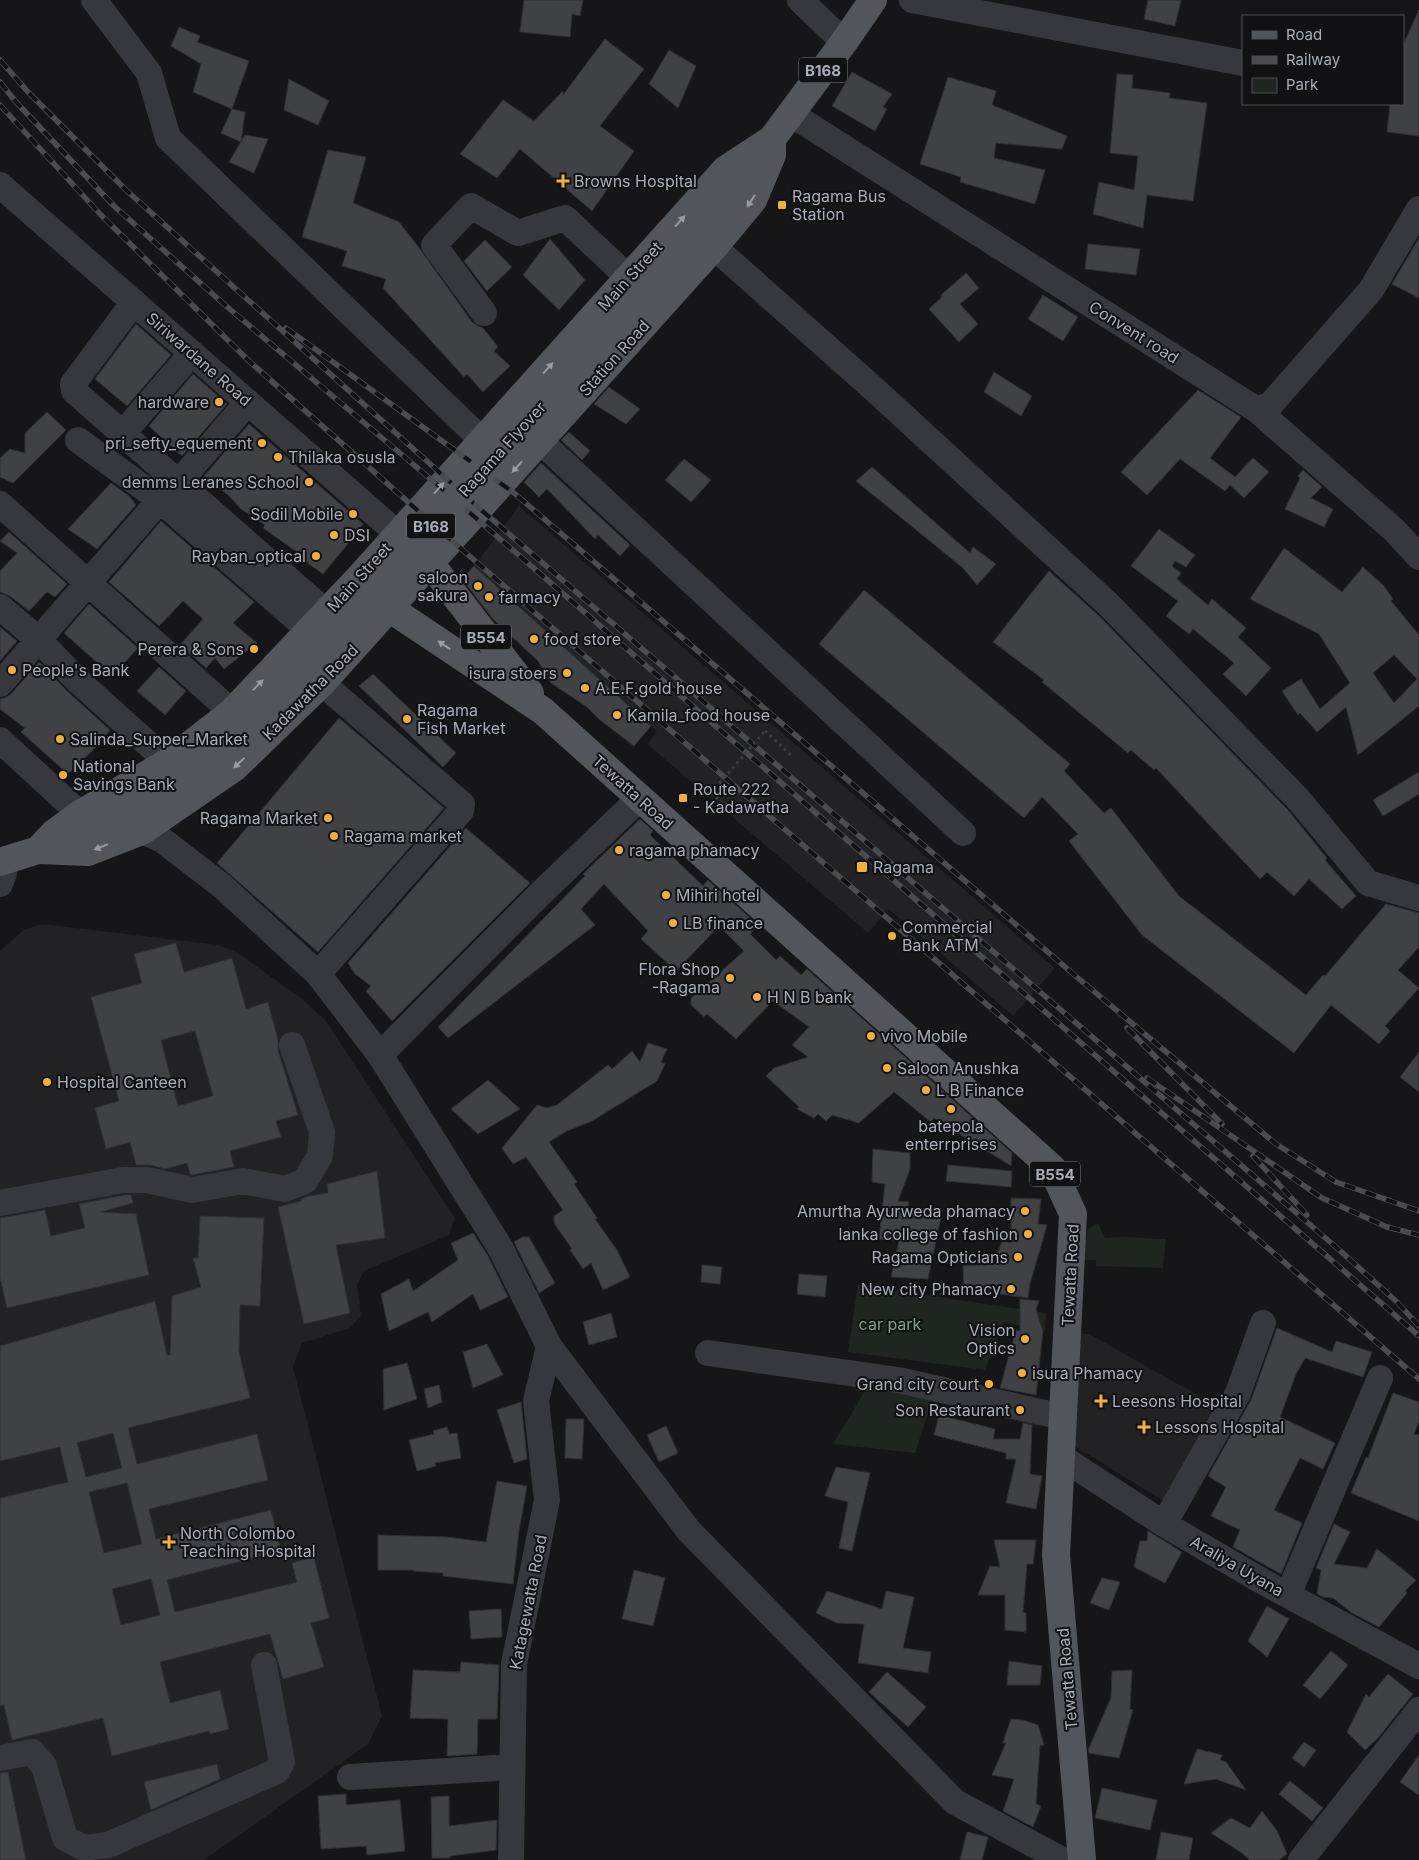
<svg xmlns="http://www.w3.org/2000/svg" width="1419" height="1860" font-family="Inter,sans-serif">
<rect width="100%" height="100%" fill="#161618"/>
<path fill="#222225" d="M519,506L1055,968L1013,1016L889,909L868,933L647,744L657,731L474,566Z
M42,924L219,945L238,953L302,999L325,1020L455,1218L449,1235L364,1271L357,1284L361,1316L350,1328L302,1343L293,1367L382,1716L368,1744L204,1860H0V951L24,930Z
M1076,1333L1089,1334L1226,1411L1170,1505L1071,1444Z"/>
<path fill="#1e261f" d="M1098,1223L1105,1238C1125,1235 1146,1239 1166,1239L1163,1268L1096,1266V1260H1083L1088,1229Z
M858,1285L1046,1313L1045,1331L1004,1322L985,1370L848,1352Z
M874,1376L1039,1415L1038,1426L932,1401L915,1453L833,1444Z"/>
<path fill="#404145" stroke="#303034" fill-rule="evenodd" d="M524,0H583L580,16L572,14L570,37L520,32Z
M1148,0H1181L1175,26L1144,19Z
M1419,10V136L1387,132L1390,104H1403V45Z
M179,27L200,36L197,42L249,61L232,109L193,92L201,64L171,46Z
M605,39L644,69L600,126L634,151L592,211L520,149L497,178L460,154L503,100L534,121L563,91V95Z
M669,50L696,66L678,108L649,84Z
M852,72L892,94L883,107L887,109L875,131L832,106Z
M1117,74L1133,75L1132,88L1170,93L1169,98L1207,103L1193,201L1147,195L1143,228L1093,214L1099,182L1134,190L1138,156L1110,153Z
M948,77L996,91L992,105L1067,136L1062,149L996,143L994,158L1045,170L1035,204L960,182L961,177L920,164Z
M289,79L329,101L318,125L284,110Z
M232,109L245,112L241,142L221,133Z
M245,135L268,139L254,173L229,162Z
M328,150L366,157L353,203L399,222L420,249L472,322L478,326L483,328L498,347L494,351L510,366L483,392L467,374L464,377L383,288L386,279L342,266L347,251L302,237Z
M1419,238V298L1392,284Z
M550,239L585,280L559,310L523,275Z
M485,240L512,267L487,291L464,261Z
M1088,244L1140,249L1136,275L1085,269Z
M966,273L979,288L960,304L978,324L959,342L929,309L942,297L941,295Z
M1043,295L1078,317L1063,341L1028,319Z
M136,324L171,355L127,406L95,379Z
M994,372L1032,396L1021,416L984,392Z
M193,374L227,404L182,456L149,426Z
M609,387L640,409L626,424L594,404Z
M1198,390L1241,417L1210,458L1235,477L1253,458L1269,472L1244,498L1230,485L1225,491L1180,459L1147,495L1121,472Z
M47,412L66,430L13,483L0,477V458L10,449L25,453V433Z
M249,424L363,524L357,531L359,533L351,540L323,574L295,554L297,552L263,528L265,525L241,509L229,496L204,476Z
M569,432L590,451L582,460L561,440Z
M684,459L711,480L691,502L665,480Z
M541,463L630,545L620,556L598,535L595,539L547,489L539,497L524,482Z
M872,467L970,553L973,547L996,564L977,585L963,568L856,481Z
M1303,470L1322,487L1311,498L1333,509L1324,527L1285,509L1300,478L1298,476Z
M111,483L129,496L136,505L97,549L68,529Z
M161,521L254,602L233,623L257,643L224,669L215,658L206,668L180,645L203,619L183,601L159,626L109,582Z
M1159,529L1195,555L1186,567L1175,561L1172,566L1181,573L1177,579L1208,605L1212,599L1246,628L1238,637L1271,668L1246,696L1223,674L1234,663L1193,629L1189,634L1166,616L1178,601L1131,566Z
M9,532L67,584L55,597L47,592L29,611L10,596L0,592V571L17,553L0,541Z
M1284,548L1342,592L1363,567L1384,586L1393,599L1391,601L1419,635V706L1358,755L1346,707L1317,732L1300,713L1298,715L1282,691L1301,679L1320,709L1350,683L1319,634L1250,599ZM1394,655L1417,679L1394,703L1373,673Z
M474,566L651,726L634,746L600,720L587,707L551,683L538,661L493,619L462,579Z
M1049,571L1098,615L1287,809L1327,858L1325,860L1356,896L1342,909L1309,879L1294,896L1267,872L1260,879L1156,768L1154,770L1131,750L1128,753L1042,682L1044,680L993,642Z
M864,590L1070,764L1064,771L1104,813L1111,808L1179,896L1306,995L1323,975L1325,976L1386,904L1419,913V947L1398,970L1419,988L1385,1026L1390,1031L1379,1044L1331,1005L1294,1053L1142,935L1069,841L1078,834L1042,797L1024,818L819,644Z
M89,604L138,648L112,676L64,633Z
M0,627L17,641L0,661Z
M39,662L67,691L110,730L97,746L68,774L21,732L25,728L0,709V699L5,698L11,694Z
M159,667L186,691L165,715L137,691Z
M373,674L456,753L443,767L359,686Z
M339,718L444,808L318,952L217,863Z
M1419,772V794L1383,816L1373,800Z
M640,819L653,831L650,835L703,886L708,880L758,925L750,934L776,960L780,956L801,975L807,969L1012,1153L1011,1166L934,1118L931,1122L894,1092L859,1123L832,1115L826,1121L818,1114L814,1118L797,1109L799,1107L766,1076L774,1068L808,1057L792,1045L809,1027L773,1001L736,1039L707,1014L704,1017L691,1005V998L744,951L719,926L676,971L641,939L648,931L604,884L581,909L595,925L448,1038L438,1027L585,876L583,874Z
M466,828L530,883L392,1021L366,991L371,986L355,974L348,963Z
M176,943L184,972L232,958L246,1009L268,1002L278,1040V1050L298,1115L276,1121L281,1137L230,1151L234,1167L192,1175L190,1174L187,1163L165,1169L150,1165H136L130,1142L106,1149L95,1108L119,1101L91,997L142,983L134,954ZM195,1031L213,1096L178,1106L161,1040Z
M648,1043L667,1049L661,1062L665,1064L657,1081L592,1121L567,1131L549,1142L577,1182L574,1184L597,1218L595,1219L617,1250L630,1277L603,1290L591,1263L583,1269L570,1250L572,1249L554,1223V1216L563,1210L526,1157L513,1164L502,1148L537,1105L547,1108L557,1105L608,1065L612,1069L632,1051L640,1062Z
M1419,1052V1092L1400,1077Z
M488,1080L520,1109L478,1134L451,1109Z
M873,1149L910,1153V1169L898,1201L909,1202L907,1217H941L928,1279L891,1277L899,1241L879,1239L885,1184L872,1182Z
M948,1165L1012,1171L1011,1187L946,1181Z
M377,1171L385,1238L336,1245L350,1313L304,1324L278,1207L301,1201V1199L309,1196L328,1193L327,1184Z
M124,1195H131L133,1203L100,1212L136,1214L149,1275L7,1308L0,1278V1218L45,1210L51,1236L85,1228L79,1204Z
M1011,1198L1041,1199L1038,1224L1047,1225L1030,1284L1028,1298L964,1289L963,1266L994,1264L1002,1241L1011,1243Z
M200,1216L264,1218L260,1306L240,1305L239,1352L250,1398L128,1428L137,1464L257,1434L268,1480L149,1509L156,1539L271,1510L281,1551L167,1580L175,1612L297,1582L292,1563L314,1557L329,1618L311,1623L324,1667L283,1679L270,1634L160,1662L170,1703L220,1690L229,1729L210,1734L209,1731L112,1756L103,1718L12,1740L4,1705L0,1706V1498L68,1482L60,1447L0,1461V1346L155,1301L167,1355H170L172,1296L201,1287L193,1258H198ZM113,1433L122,1468L86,1477L77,1443ZM127,1483L142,1544L104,1553L89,1492ZM151,1579L160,1615L121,1625L112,1589Z
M473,1233L488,1256L508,1297L480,1310L473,1294L432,1322L428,1312L389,1331L381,1294L409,1279L413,1291L458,1260L451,1243Z
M522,1237H529L555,1283L539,1293L514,1242Z
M702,1265L722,1267L720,1284L701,1282Z
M799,1274L827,1276L825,1297L797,1294Z
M1020,1299L1039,1301L1036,1310L1043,1331L1036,1395L1000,1388L1016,1330L1020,1331Z
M611,1313L617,1337L589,1345L583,1322Z
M1277,1328L1332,1352L1336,1341L1372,1352L1363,1377L1305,1358L1296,1374L1280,1417L1335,1443L1323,1469L1300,1458L1274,1510L1302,1523L1281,1574L1233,1547L1240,1530L1211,1516L1226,1487L1208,1476L1251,1400Z
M487,1344L503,1375L473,1388L463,1352Z
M407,1363L417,1399L384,1410L383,1369Z
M439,1385L442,1402L428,1408L424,1389Z
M1393,1393L1419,1402V1421L1414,1434L1419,1435V1521L1351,1493L1366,1457L1368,1458Z
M521,1402L527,1459L514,1463L497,1410Z
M939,1415L995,1429L993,1439H1020L1023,1423L1032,1425L1030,1474L1042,1476L1036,1509L1006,1503L1016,1459H1006V1453L934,1435Z
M566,1419H584L582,1459L565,1458Z
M666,1426L678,1453L659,1462L647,1435Z
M447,1427L449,1434L457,1433L461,1458L435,1463L436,1466L417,1471L409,1440L434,1434L433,1431Z
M836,1467L870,1473L852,1551L839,1548L848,1502L825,1496Z
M497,1481L527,1486L519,1531L513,1584L443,1576V1573L413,1571L414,1570H378V1535L446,1537L486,1542Z
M1334,1524L1350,1532L1334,1564L1367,1568L1377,1549L1416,1580L1405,1591L1407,1593L1379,1627L1352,1613L1333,1598L1323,1597L1317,1594L1321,1570L1316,1568Z
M1148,1531L1182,1552L1165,1583L1134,1567L1140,1541H1147Z
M994,1540H1036L1033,1564H1027L1023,1612L1026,1613V1632L1005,1630V1595H978L990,1566L1000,1567Z
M634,1570L665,1578L653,1626L622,1619Z
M1102,1578L1120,1582L1109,1610L1090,1603Z
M827,1591L882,1609L886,1591L914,1597L903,1648L931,1652L928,1673L858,1663L864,1624L837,1623L816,1613Z
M1267,1606L1289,1619L1267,1657L1248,1641Z
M501,1609L502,1637L471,1639L469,1611Z
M1331,1651L1348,1665L1320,1699L1303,1685Z
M1009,1661L1042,1666L1040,1685H1007Z
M461,1662L499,1665L497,1719H478L477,1754L447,1756L448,1719L410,1718L413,1670L460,1672Z
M1132,1670L1130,1709L1133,1710L1119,1758L1089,1753L1088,1750L1111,1698L1112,1671Z
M887,1672L926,1707L908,1727L869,1692Z
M1388,1674L1413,1694L1378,1738L1365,1750L1347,1732L1366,1694L1369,1697Z
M1011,1719L1023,1720L1038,1725L1044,1745H1040L1036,1804L1041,1806L1033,1827L1003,1811L1014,1779L992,1775L1006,1743H1003Z
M1304,1742L1316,1750L1304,1767L1292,1758Z
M1197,1749L1222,1755L1220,1760L1226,1762L1246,1790L1216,1779L1184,1784Z
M1419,1755V1795L1400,1782Z
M217,1764L220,1779L151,1810L144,1782Z
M8,1772L26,1860H0V1773Z
M1290,1781L1323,1808L1312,1821L1279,1794Z
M1102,1788L1157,1800L1150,1830L1095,1818Z
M346,1794V1805L400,1800L405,1851L367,1855L366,1846L321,1849L318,1796Z
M449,1796V1826L497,1820L496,1850L450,1856V1858H432L431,1797Z
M1262,1811L1277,1831L1287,1854L1279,1860H1250L1242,1853L1211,1833L1231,1818L1250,1828Z
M967,1832L988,1837L982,1860H960Z
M1161,1832L1193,1838L1189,1860H1156Z"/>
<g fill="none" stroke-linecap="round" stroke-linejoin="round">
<path stroke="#3d3f44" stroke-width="3" stroke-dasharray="2.5 4" stroke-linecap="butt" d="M765,731L793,757
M711,793L736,815"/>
<path stroke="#37383d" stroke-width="26" d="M94,0L149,73L168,138L482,440
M800,0L844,42
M912,0L1243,63
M791,114L1257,410L1271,404L1371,290L1419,209
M0,185L398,534
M714,247L875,390L1108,604L1298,799L1368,883L1419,898
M134,302L73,384L74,391L327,613
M484,313L434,245L471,206L518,233L565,218L629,278
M1257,410L1394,530L1419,557
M123,433L192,353
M78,440L160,500L310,631
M540,441L963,833
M179,482L248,402
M0,504L232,712
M0,607L39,640L77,680L168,762
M0,684L160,500
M0,740L80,814
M142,831L162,840L222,886L318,974L380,1055L501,1249L549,1346L689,1531L955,1802L1062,1860
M0,884L4,873V861
M318,974L461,811L462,804L322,683
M380,1055L540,894L640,798
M0,1203L123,1180H147L192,1190L243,1181L285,1189L305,1181L320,1156L322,1132L292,1045
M708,1353L898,1380L1063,1417
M1061,1457L1164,1524L1260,1580L1419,1666
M1164,1524L1238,1393L1263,1323
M1288,1595L1380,1378
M0,1758L32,1752L44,1766L65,1838L84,1848L108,1845L277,1771L282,1762L264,1665
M350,1777L512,1767
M511,1860L514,1664L547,1500L536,1401L549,1346
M1301,1860L1419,1710"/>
<path stroke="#53555c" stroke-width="28" d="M417,551L430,563L530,693
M357,580L389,608L543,711L1052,1168L1073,1214L1056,1555L1082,1860
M39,849L54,833L80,814L168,762L232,712L357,580L725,170L772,139L844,42L873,0
M0,862L38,850L88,852L142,831L234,768L322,683L714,247L753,200L772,155V139"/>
<g stroke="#4a4c52" stroke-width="5.5">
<path id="rail" d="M0,60L28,92L126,190L479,508L1337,1248L1397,1302L1419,1326
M0,82L16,102L114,206L225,305L440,487L1419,1336
M0,105L100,214L250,362L451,540L1419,1379
M286,328L514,493L1078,978L1276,1144L1336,1182L1419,1211
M1127,1028L1222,1124
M1147,1078L1322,1198L1387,1227L1419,1235
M1253,1156L1307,1215"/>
</g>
<use href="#rail" stroke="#111113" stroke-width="4" stroke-dasharray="11" stroke-linecap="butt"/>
<path stroke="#3d3f44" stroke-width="3" stroke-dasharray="2.5 4" stroke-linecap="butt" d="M711,793L765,731"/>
<path stroke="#53555c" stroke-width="28" d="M38,850C62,841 86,832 109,820C167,791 218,753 265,708L679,254L736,187L772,139"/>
</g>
<defs><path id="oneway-solid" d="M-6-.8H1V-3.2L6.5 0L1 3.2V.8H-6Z" transform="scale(1.25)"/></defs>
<g fill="#979ba6">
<use href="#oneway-solid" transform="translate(751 201) rotate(123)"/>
<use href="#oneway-solid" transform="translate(680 221) rotate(-48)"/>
<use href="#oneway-solid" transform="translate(548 368) rotate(-48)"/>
<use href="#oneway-solid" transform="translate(517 467) rotate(132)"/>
<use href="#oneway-solid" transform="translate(439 488) rotate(-48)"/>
<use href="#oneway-solid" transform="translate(444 645) rotate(-146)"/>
<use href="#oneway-solid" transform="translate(258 685) rotate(-46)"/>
<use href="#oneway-solid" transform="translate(239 763) rotate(137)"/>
<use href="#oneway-solid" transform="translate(101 847) rotate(158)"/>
</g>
<g fill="#f2b134" stroke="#111113" stroke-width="2">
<path d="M560.5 173.5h5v5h5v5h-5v5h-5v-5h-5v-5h5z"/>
<rect x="777" y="200" width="10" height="10" rx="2.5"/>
<circle cx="219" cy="402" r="5"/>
<circle cx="262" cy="443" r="5"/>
<circle cx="278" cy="457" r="5"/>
<circle cx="309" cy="482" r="5"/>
<circle cx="353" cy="514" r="5"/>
<circle cx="334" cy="535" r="5"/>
<circle cx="316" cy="556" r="5"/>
<circle cx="478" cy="586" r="5"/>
<circle cx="489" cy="597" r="5"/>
<circle cx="534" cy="639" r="5"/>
<circle cx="254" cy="649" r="5"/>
<circle cx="12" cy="670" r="5"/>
<circle cx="567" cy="673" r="5"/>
<circle cx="585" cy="688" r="5"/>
<circle cx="617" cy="715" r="5"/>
<circle cx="407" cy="719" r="5"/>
<circle cx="60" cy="739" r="5"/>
<circle cx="63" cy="775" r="5"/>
<rect x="678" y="793" width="10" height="10" rx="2.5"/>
<circle cx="328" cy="818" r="5"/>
<circle cx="334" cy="836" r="5"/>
<circle cx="619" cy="850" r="5"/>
<rect x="856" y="861" width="12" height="12" rx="2.5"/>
<circle cx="666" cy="895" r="5"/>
<circle cx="673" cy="923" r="5"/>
<circle cx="892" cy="936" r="5"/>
<circle cx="730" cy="978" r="5"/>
<circle cx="757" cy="997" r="5"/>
<circle cx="871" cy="1036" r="5"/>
<circle cx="887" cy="1068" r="5"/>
<circle cx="47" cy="1082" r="5"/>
<circle cx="926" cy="1090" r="5"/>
<circle cx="951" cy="1109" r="5"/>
<circle cx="1025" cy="1211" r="5"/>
<circle cx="1028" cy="1234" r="5"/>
<circle cx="1018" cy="1257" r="5"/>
<circle cx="1011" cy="1289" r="5"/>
<circle cx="1025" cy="1339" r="5"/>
<circle cx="1022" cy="1373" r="5"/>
<circle cx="989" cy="1384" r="5"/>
<path d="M1098.5 1393.5h5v5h5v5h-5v5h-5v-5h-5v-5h5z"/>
<circle cx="1020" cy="1410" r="5"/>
<path d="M1141.5 1419.5h5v5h5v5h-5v5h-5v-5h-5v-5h5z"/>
<path d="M166.5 1534.5h5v5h5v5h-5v5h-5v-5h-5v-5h5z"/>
</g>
<g text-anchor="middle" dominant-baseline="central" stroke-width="4" stroke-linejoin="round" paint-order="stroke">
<g fill="#111113" stroke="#7b7e86" stroke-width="1">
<rect x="799" y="57.5" width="48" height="25" rx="4"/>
<rect x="407" y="513.5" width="48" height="25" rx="4"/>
<rect x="461" y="624.5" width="50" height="25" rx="4"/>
<rect x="1030" y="1161.5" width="50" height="25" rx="4"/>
</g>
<g font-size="15" font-weight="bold" fill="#a8adb8">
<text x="823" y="70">B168</text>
<text x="431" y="526">B168</text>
<text x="486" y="637">B554</text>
<text x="1055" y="1174">B554</text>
</g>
<g font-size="16" fill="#a8adb8" stroke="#111113" text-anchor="start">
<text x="574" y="181">Browns Hospital</text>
<text x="792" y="196">Ragama Bus<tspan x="792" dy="18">Station</tspan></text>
<text x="209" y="402" text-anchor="end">hardware</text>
<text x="252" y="443" text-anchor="end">pri_sefty_equement</text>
<text x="288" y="457">Thilaka osusla</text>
<text x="299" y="482" text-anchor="end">demms Leranes School</text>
<text x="343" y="514" text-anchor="end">Sodil Mobile</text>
<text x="344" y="535">DSI</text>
<text x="306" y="556" text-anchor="end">Rayban_optical</text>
<text x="468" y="577" text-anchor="end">saloon<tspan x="468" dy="18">sakura</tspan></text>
<text x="499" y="597">farmacy</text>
<text x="544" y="639">food store</text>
<text x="244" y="649" text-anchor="end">Perera &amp; Sons</text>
<text x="22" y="670">People's Bank</text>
<text x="557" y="673" text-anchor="end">isura stoers</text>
<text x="595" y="688">A.E.F.gold house</text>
<text x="417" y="710">Ragama<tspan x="417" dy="18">Fish Market</tspan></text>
<text x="627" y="715">Kamila_food house</text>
<text x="70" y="739">Salinda_Supper_Market</text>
<text x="73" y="766">National<tspan x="73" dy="18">Savings Bank</tspan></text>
<text x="693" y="789">Route 222<tspan x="693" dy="18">- Kadawatha</tspan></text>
<text x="318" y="818" text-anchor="end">Ragama Market</text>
<text x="344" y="836">Ragama market</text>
<text x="629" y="850">ragama phamacy</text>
<text x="873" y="867">Ragama</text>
<text x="676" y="895">Mihiri hotel</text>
<text x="683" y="923">LB finance</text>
<text x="902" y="927">Commercial<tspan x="902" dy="18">Bank ATM</tspan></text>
<text x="720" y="969" text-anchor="end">Flora Shop<tspan x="720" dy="18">-Ragama</tspan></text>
<text x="767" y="997">H N B bank</text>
<text x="881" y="1036">vivo Mobile</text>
<text x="897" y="1068">Saloon Anushka</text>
<text x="57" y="1082">Hospital Canteen</text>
<text x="936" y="1090">L B Finance</text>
<text x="951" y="1126" text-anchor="middle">batepola<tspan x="951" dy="18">enterrprises</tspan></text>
<text x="1015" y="1211" text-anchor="end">Amurtha Ayurweda phamacy</text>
<text x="1018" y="1234" text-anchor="end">lanka college of fashion</text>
<text x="1008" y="1257" text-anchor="end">Ragama Opticians</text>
<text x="1001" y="1289" text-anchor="end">New city Phamacy</text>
<text x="1015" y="1330" text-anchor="end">Vision<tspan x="1015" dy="18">Optics</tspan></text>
<text x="1032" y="1373">isura Phamacy</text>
<text x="979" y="1384" text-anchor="end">Grand city court</text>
<text x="1112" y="1401">Leesons Hospital</text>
<text x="1010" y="1410" text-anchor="end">Son Restaurant</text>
<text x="1155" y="1427">Lessons Hospital</text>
<text x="180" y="1533">North Colombo<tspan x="180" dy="18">Teaching Hospital</tspan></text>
</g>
<g font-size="16" fill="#a8adb8" stroke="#111113">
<text transform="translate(630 276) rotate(-48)">Main Street</text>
<text transform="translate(1134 332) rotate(32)">Convent road</text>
<text transform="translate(614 358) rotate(-48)">Station Road</text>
<text transform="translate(199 359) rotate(41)">Siriwardane Road</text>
<text transform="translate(502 449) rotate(-48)">Ragama Flyover</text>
<text transform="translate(359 577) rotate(-48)">Main Street</text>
<text transform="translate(310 692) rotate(-45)">Kadawatha Road</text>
<text transform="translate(633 792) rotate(42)">Tewatta Road</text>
<text transform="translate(1070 1275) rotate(-87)">Tewatta Road</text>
<text transform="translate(1237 1566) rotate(30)">Araliya Uyana</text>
<text transform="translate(528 1602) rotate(-79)">Katagewatta Road</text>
<text transform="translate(1067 1679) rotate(-95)">Tewatta Road</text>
</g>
<g font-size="16" fill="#7fa381" stroke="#111113">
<text x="890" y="1324">car park</text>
</g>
</g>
<rect x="1242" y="15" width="162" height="90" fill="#111113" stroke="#4d4f55"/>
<rect x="1252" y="31" width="25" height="8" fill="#53555c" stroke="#4d4f55"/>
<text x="1286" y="40" font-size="15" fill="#a8adb8">Road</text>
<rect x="1252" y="56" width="25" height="8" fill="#4a4c52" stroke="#4d4f55"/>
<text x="1286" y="65" font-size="15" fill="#a8adb8">Railway</text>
<rect x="1252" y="78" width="25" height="15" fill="#1e261f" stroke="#4d4f55"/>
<text x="1286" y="90" font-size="15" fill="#a8adb8">Park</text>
</svg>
